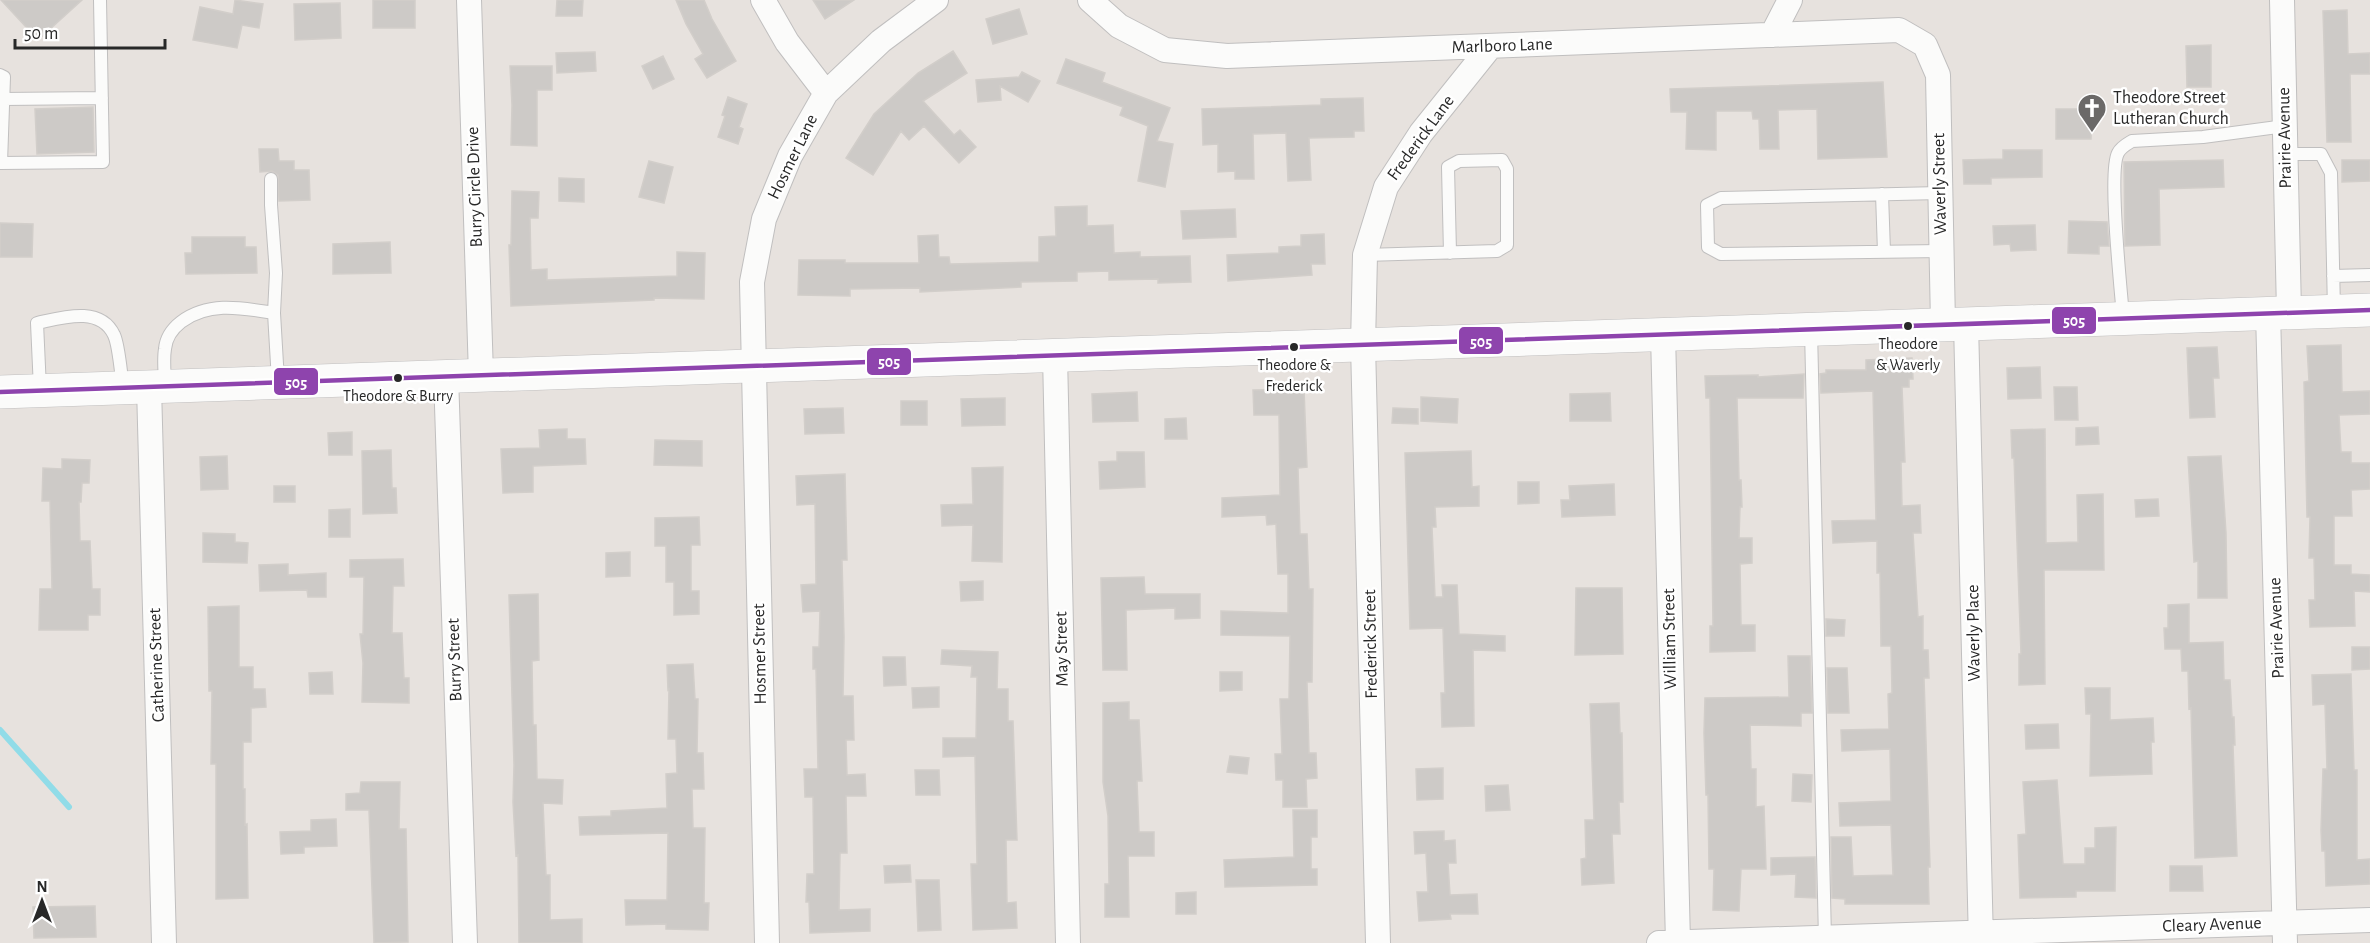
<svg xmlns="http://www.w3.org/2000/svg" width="2370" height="943" font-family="'Alegreya Sans',sans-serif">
<rect width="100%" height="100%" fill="#e7e2de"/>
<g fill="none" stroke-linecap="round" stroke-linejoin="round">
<path stroke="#91dce8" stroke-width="6" d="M0,730L69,807"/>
</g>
<path fill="#cdcac7" stroke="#d2ceca" stroke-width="1.5" d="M1,0H82L38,40Z
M235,0L263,4L259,28L242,25L237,48L193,40L200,7L233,14Z
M373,0H415V28H373Z
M557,0H583L582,16H556Z
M676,0H704L712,19L736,61L707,78L695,59L703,54L686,24Z
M813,0H854L825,19Z
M340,3L341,38L295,40L294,4Z
M1019,9L1027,34L993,44L986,19Z
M2347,10L2348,54L2370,53V74H2350L2351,142H2327L2323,11Z
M2211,45V87H2187L2186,46Z
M953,51L967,73L923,101L954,135L960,130L976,147L959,163L924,126L909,140L901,131L873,175L846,158L874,114L918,73Z
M595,52L596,71L557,73L556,53Z
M663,56L674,79L653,89L642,66Z
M1066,59L1105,73L1102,82L1170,108L1157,141L1173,144L1165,187L1138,181L1148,126L1120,115L1123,107L1057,83Z
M510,66H552V90H537V146L511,145L512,105Z
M1022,72L1040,81L1028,102L1000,86L1001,100L978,102L976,80L1019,77Z
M1883,82L1887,157L1818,159L1817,109L1778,110L1779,149H1760L1759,119H1753L1752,111H1716V150L1686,149L1687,112H1671L1670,89Z
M728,97L747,104L739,127L743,129L738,144L718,137L725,116L722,115Z
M1363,98L1364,131H1354V137L1309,138L1311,180L1288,181L1286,133L1253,134L1254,179H1235V171L1218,172V144L1203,145L1202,109L1321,105V99Z
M93,107L94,152L37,154L35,109Z
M2056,109H2092L2091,139H2056Z
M259,149H278L279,161H294V170H309L310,200L279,201L278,175L272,171L260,172Z
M2003,150H2042V177L1991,178V184H1964L1963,160L2003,159Z
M2223,160L2224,187L2159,189L2160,245L2125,246L2124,162Z
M2342,160H2370V181L2342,182Z
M649,161L673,167L664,203L639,197Z
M559,178L584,179V202L559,201Z
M512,191L539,192L538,218H530L531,270L547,269V280L677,276V252L705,253L704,299L654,298V300L511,306L509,245H511Z
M1087,206V226L1113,225L1114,253L1140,252V257L1190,256L1191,282L1158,283V279L1109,280V271L1077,272V281L1021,282V287L920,292V288L850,289V296L798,295L799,260H845V263H919L918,236L938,235L939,257H949L950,264L1039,262V237L1056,236L1055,207Z
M1235,209L1236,237L1183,239L1181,211Z
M2069,221L2107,222L2109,246H2099V254L2068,253Z
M0,223L33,224L32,257H0Z
M2035,225L2036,250L2011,251L2010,244L1994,245L1993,226Z
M1324,234L1325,264H1311L1312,275L1228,281L1227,255L1279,253V247L1301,246V235Z
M192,237H245V247H256L257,273L186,274L185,253H192Z
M390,242L391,273L333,274V244Z
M2341,345L2342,392L2370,391V414L2339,415L2341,452H2351V463H2370V489L2351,490L2352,516H2334V565H2351V574L2370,575V592L2354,591L2355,626L2310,627L2309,600H2315L2314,558H2309L2310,517H2307L2304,382L2309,381L2307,346Z
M2217,347L2219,378H2213L2215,417L2190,418L2187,348Z
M1912,358L1913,379H1909V387H1902L1905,462H1901L1902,506L1920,505L1921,533H1913L1918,617L1923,616V650H1928L1929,678H1924L1930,867H1928L1929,904H1845V899L1832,898L1831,837H1851L1853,876L1893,875L1891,825L1840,826L1839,803L1891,801L1890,749L1842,751L1841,730L1889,729L1888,694L1892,693L1891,646H1881L1880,573H1877V541L1833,543L1832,521L1876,520L1873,391L1821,393L1820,374L1826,373V370H1866V360Z
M2040,367L2041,398L2008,399L2007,368Z
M1804,374L1803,398H1737L1739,480H1741L1742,507H1740L1739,538H1752V563L1740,564L1741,625H1755V651L1710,652V626H1713L1710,398H1706L1705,376L1758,375V377Z
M2054,387H2077L2078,420H2055Z
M1304,389L1307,467L1298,468L1300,534H1307L1309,589H1313L1312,682H1307L1309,753H1316L1317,778L1306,779L1307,807H1283V780H1276L1275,754H1282L1280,699H1289L1290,636L1221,635V611L1288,613V574H1278L1276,524L1267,525L1266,515L1222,517V498L1280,495L1279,415H1254L1253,390Z
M1137,392L1138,421L1093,422L1092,394Z
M1610,393L1611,421H1570V394Z
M1421,397L1458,399L1457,423L1421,421Z
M1005,398V425L962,426L961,399Z
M901,401H927V425H901Z
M843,408L844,433L805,434L804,409Z
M1393,408L1418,409V424L1392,423Z
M1186,418L1187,439H1165V419Z
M2098,427L2099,444L2076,445V428Z
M567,429V439H585L586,464L533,466V492L503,493L501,449L540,448L539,430Z
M2045,429L2046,543L2078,542L2077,495L2103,494L2104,570H2044L2045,684L2019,685V654H2021L2014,458H2012L2011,430Z
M352,432V455H329L328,433Z
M655,440L702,441V466L654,465Z
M391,450L392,488H396L397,513L363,514L362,451Z
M1471,451L1472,487L1479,486V506L1435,507L1436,527H1432L1435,597H1443L1442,585H1457L1459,634L1505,636V651L1473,650L1474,726L1442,727L1441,693H1445L1443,628L1410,629L1405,453Z
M1117,452H1144L1145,487L1100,489L1099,462L1117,461Z
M227,456L228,489L201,490L200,457Z
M2221,456L2226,533L2227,598H2198V561L2194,562L2188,457Z
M62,459L90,460L89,483H82L81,502H79L80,541H90L92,589H100V615H88V630H39L40,589H52L50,501H42L43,468L62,469Z
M1003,467L1002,562L972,561L973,525L942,526L941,505L973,504L972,468Z
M845,474L847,560H842L844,637L843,696H853L854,740H846L847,775L865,774L866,796H846L847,853H840L839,910L870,909V931L810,933L809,902H806L807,874H814L813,797H805L804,769H818L816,669H813V647H819L820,611L803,612L801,585L816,584L815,504L797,505L796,476Z
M1518,482H1539V503L1518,504Z
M1614,484L1615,515L1562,517L1561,500H1570L1569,486Z
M274,486H295V502H274Z
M2158,499L2159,516L2136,517L2135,500Z
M350,509V537H329V510Z
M699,517L700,545H691V591H699V614L674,615V582H666V546H655V518Z
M203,533L235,534V542L248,543L247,563L203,562Z
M630,552V576L606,577V553Z
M403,559L404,586H393L392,633H402L404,678H409V703L362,702L363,663L360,634H363L364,577H350V560Z
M288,564V575L326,573V597H308L307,590L260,591L259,565Z
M1144,577L1145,594H1200V618L1175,619V608L1126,610L1127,670H1103L1101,578Z
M983,581V600L961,601L960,582Z
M1576,588H1622L1623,654L1575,655Z
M538,594L539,660L532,661L533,725H536L537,779L563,780L562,804L543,803L546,875H550V920L582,919V943H519L518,855L516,856L513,802L514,765L509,595Z
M2189,604V643L2223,642L2224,680H2230L2232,717H2234L2235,745H2233L2237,856L2195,858L2191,708L2189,709L2188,671H2182L2181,649H2165L2164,628H2168V605Z
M239,606V667H253V689H265L266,707L251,708V742H243V789H245V825L247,824L248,898L216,899V764H211L212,691H209L208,607Z
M1826,619L1845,620L1844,636H1826Z
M2352,647H2370V669L2352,670Z
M942,650L998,652L997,689H1008V721H1013L1017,840H1006L1007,903L1016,902L1017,928L973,930L971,864H977L975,756L943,757V738H976L977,677H971L972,666L941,664Z
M1788,656H1810L1812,713H1801V726L1750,725L1751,769H1756V807L1764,806L1766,869H1741L1739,911L1713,910L1714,869H1709L1708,795H1706L1704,733L1705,698L1789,697Z
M883,657H905L906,685L884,686Z
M693,664L695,699H698L697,753H703L704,789H692L693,828H705L704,903H709L708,930L666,929V924L626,925L625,900H667L668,833L580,835L579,817L611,816V811L667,808L666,774L677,773L676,739H668L669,689L668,690L667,665Z
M1827,668H1847L1849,713H1828Z
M332,672L333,694H310L309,673Z
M1220,672H1242V690L1220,691Z
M2351,674L2354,770H2357V860L2370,859V884L2326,886L2325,851H2322L2321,830L2323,769H2327L2325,704L2313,705L2312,675Z
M939,687V707L913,708L912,688Z
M2085,688H2110V720L2153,718L2154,742H2151L2152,774L2090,776L2091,714H2086Z
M1129,702V720H1139L1142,781H1137L1139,832H1154V856H1128L1129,917H1105V884H1109L1108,816L1103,782V703Z
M1619,703L1620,733H1622L1623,802H1619L1620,834H1612L1614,883L1582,885L1581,859L1586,858L1585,820H1594L1590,704Z
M2058,724L2059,748L2026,749L2025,725Z
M1230,756L1249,758L1247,774L1227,772Z
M1443,768V799L1417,800L1416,769Z
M915,770H939L940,795H916Z
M1793,774L1812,775L1811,802L1792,801Z
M2057,780L2063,864H2085V848H2095V828L2116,827L2115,891H2076V897L2020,898L2018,835L2026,834L2023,782Z
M361,782H400L399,829H406L408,942L374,943L369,810H346V794L360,793Z
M1508,785L1510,810L1486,811L1485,786Z
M1293,810H1317V837H1311V869H1317V885L1225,887L1224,860L1294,857Z
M336,819L337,846L304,847V853L281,854L280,832L311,831V820Z
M1444,831V841L1455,840L1456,863H1448L1450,895L1477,894L1478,914H1450L1451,919L1419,921L1417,892H1428L1426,853L1415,854L1414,832Z
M1815,857L1816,898L1795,897L1796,874L1771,875V858Z
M910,865L911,882L885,883L884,866Z
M2170,866H2202L2203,891H2170Z
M916,880H939L941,930L918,931Z
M1196,892V914H1176V893Z
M95,906L96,937L34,938L33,907Z"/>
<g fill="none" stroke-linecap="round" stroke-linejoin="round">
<g stroke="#c0bfbf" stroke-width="14">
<path id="service" d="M0,75L4,77L1,163L103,162L100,0
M3,99L102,98
M2286,154H2321L2331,173L2334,310
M271,179V205L276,273L274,313
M1940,193L1721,198L1707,205L1708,247L1721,254L1941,251
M1882,194L1884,252
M1365,255L1497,251L1507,245V169L1502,160L1459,161L1448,167L1450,253
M2333,276L2370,275
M2123,317C2121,289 2108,172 2118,153C2121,147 2127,144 2132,141L2203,137L2285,126
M1811,330L1825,939
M165,386C165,374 163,360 165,349C166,337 172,329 181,322C209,301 242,308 274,313L278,381
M40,389L37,323C61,318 100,305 114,335C119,345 121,375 123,387"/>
</g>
<g stroke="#c0bfbf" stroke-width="26">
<path id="minor" d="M469,0L481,375
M763,0L787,42L826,93
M1090,0L1119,26L1165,50L1227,56L1899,30L1925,45L1938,75L1943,324
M2282,0L2289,312
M1772,35L1790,0
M2268,313L2285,943
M1966,323L1981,943
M1663,334L1678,943
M1055,355L1068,943
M446,376L465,943
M149,387L164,943
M767,943L752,282L764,219L790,156L826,93L881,41L936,0
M1378,943L1363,345L1365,255L1386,187L1421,133L1490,47
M1659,943L2370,920"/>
</g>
<g stroke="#c0bfbf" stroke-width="34">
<path id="secondary" d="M0,392L2370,310"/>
</g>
<use href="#service" stroke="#fbfbfa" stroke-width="12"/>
<use href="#minor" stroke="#fbfbfa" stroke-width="24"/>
<use href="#secondary" stroke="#fbfbfa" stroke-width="33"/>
<g stroke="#fff" stroke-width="9">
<path id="bus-1" d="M0,392L2370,310"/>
</g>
<use href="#bus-1" stroke="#8e44ad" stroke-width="4.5"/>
</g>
<defs>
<g id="church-pin" transform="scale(1.5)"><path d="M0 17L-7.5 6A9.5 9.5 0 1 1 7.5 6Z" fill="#6b6968" stroke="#fff"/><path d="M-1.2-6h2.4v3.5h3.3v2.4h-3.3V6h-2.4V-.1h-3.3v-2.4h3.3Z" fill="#fff"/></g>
</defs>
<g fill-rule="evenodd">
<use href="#church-pin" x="2092" y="108"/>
</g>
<g fill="#282828" stroke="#fff" stroke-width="2">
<circle cx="1908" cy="326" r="5"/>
<circle cx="1294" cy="347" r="5"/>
<circle cx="398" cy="378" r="5"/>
</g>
<g text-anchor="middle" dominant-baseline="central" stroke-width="5" stroke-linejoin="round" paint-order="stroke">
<g font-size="16" fill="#282828" stroke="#fff">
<text x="1908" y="344">Theodore<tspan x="1908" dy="21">&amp; Waverly</tspan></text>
<text x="1294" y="365">Theodore &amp;<tspan x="1294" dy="21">Frederick</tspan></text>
<text x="398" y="396">Theodore &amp; Burry</text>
</g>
<g font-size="18" fill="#282828" stroke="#fff">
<text transform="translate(1502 46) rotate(-2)">Marlboro Lane</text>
<text transform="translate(1421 138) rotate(-54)">Frederick Lane</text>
<text transform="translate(2285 138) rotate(-91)">Prairie Avenue</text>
<text transform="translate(793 157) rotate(-64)">Hosmer Lane</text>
<text transform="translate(1940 184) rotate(-91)">Waverly Street</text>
<text transform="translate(475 187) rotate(-92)">Burry Circle Drive</text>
<text transform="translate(2277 628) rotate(-92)">Prairie Avenue</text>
<text transform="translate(1974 633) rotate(-91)">Waverly Place</text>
<text transform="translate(1670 639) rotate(-91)">William Street</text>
<text transform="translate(1371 644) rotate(-91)">Frederick Street</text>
<text transform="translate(1062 649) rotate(-91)">May Street</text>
<text transform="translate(760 654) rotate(-91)">Hosmer Street</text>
<text transform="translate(455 660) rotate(-92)">Burry Street</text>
<text transform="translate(157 665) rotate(-92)">Catherine Street</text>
<text transform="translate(2212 925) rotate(-2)">Cleary Avenue</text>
</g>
<g font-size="18" fill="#282828" stroke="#fff" text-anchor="start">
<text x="2113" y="98">Theodore Street<tspan x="2113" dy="21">Lutheran Church</tspan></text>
</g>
</g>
<g stroke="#fff" stroke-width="2">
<rect x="2051" y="306" width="46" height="29" rx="6" fill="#8e44ad"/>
<rect x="1458" y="326" width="46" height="29" rx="6" fill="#8e44ad"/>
<rect x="866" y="347" width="46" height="29" rx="6" fill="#8e44ad"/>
<rect x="273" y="367" width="46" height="29" rx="6" fill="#8e44ad"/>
</g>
<g font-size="16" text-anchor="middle" font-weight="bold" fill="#fff">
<text x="2074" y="326">505</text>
<text x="1481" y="347">505</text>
<text x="889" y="367">505</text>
<text x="296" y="388">505</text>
</g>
<g transform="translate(42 901)" stroke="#ffffff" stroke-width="4.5" paint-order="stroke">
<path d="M0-4.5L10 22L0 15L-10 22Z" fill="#282828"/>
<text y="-9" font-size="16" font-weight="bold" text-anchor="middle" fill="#282828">N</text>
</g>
<path d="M15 39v9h150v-9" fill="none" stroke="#282828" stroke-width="3"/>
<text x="24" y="39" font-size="18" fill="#282828" stroke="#ffffff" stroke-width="4.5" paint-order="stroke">50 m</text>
</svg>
